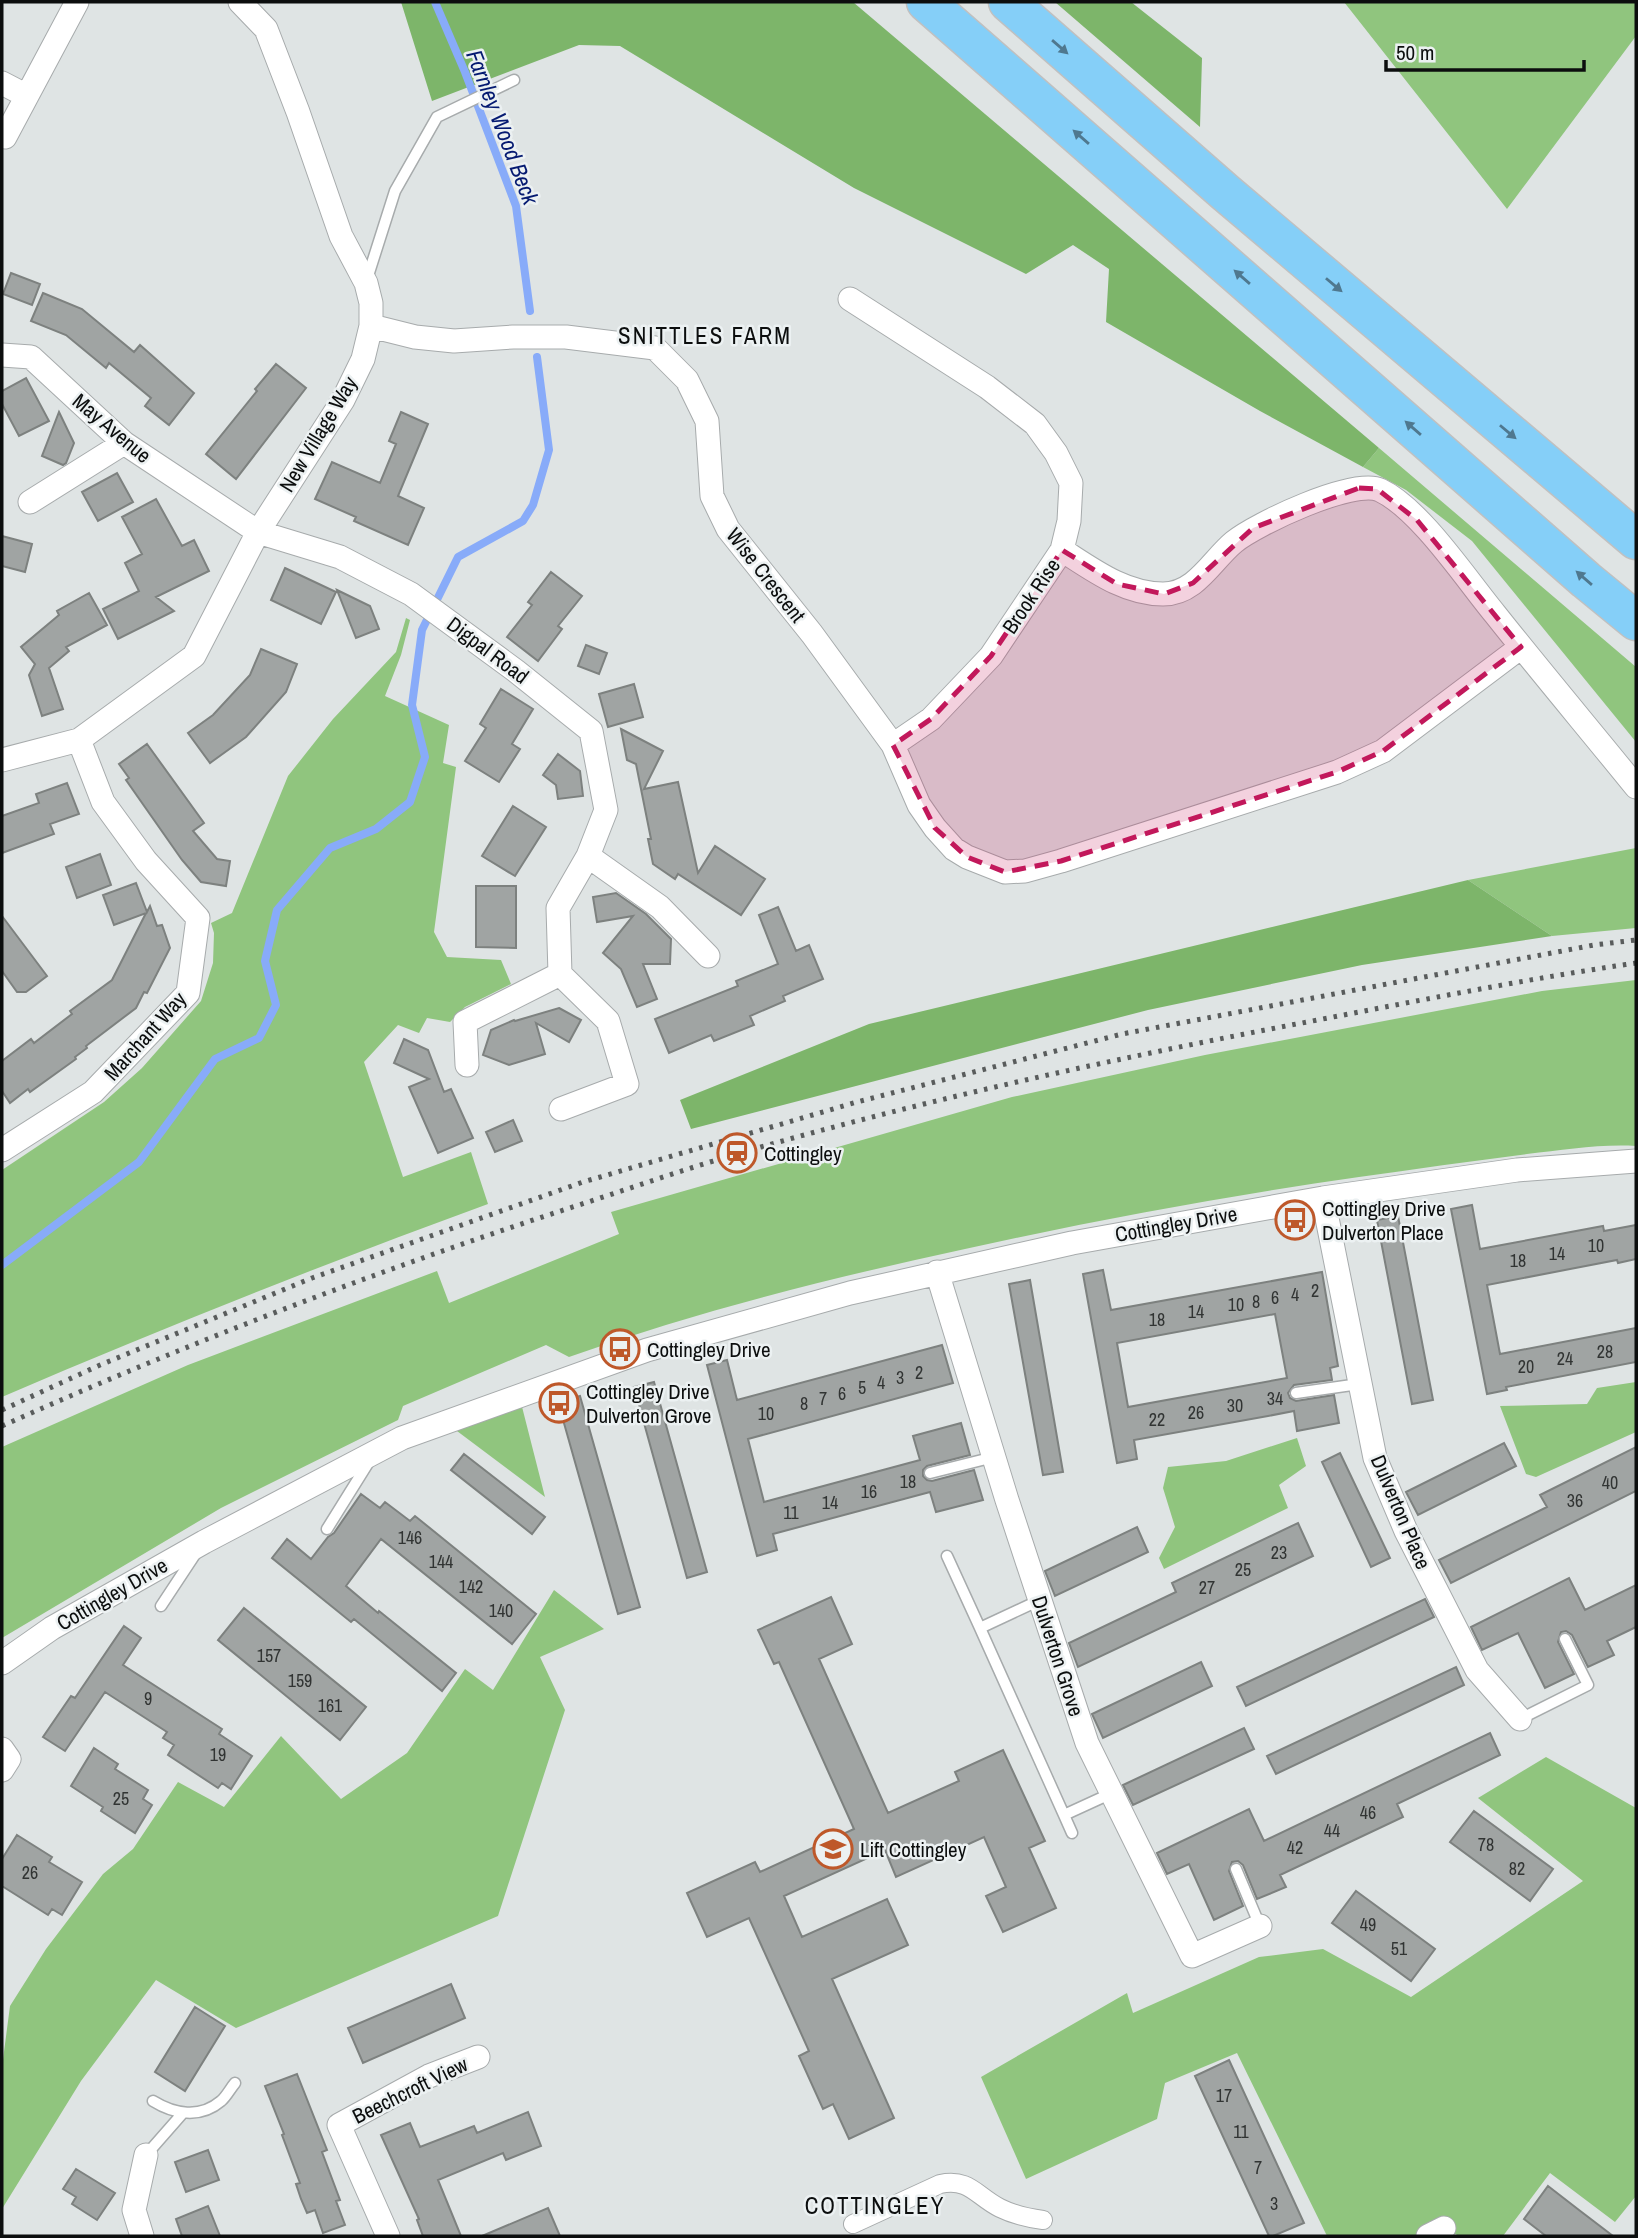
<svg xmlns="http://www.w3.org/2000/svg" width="1638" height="2238" font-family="'Archivo Narrow',sans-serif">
<rect width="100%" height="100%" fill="#dfe4e4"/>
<path fill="#90c57e" d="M1344,2H1636V36L1507,209Z
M1379,448L1636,667V742L1472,541L1406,490L1363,467Z
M406,618L410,620L401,655L385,696L449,725L443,763L456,767L434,932L447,957L501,960L511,984L465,1007L450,1022L427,1018L419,1033L398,1025L364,1062L403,1177L471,1152L488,1204C324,1264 162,1328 2,1397V1170L104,1102L142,1068L201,1001L213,963L214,933L211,923L232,913L288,776L333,719L396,652Z
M1636,848V928L1552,936L1468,880Z
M1636,980V1146C1599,1144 1564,1150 1527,1154C1471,1161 1415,1169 1359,1177C1227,1196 1096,1220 965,1249C831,1278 698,1311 569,1357L546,1345L403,1406L398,1420L221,1508L2,1638V1447L188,1365L437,1271L449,1303L619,1234L611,1212L1012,1097L1205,1055L1542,991Z
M1636,1382V1432L1536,1477L1526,1474L1500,1406L1587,1404L1597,1388Z
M519,1395L545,1497L445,1422Z
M1297,1438L1306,1466L1279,1485L1288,1508L1164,1569L1159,1558L1175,1527L1163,1488L1168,1467L1226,1461Z
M554,1590L604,1629L540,1657L565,1710L498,1916L236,2028L156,1980L81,2081L2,2209V2067L10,2006L46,1949L103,1874L133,1849L178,1782L224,1807L281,1736L341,1799L407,1753L465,1669L493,1690Z
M1546,1757L1636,1808V2196L1615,2222L1550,2173L1503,2236H1459L1444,2228L1428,2236H1327L1237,2053L1165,2083L1157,2119L1026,2179L981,2077L1127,1993L1133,2013L1259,1957L1323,1949L1411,1997L1583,1881L1478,1798Z"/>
<path fill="#7db56a" d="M401,2H853L1379,448L1363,467L1260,411L1106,322L1109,269L1073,245L1026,274L854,188L620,46L579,45L432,101Z
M1055,2H1131L1202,58L1200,127Z
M1468,880L1552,936L1362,965L1148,1010L691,1129L680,1100L869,1024Z"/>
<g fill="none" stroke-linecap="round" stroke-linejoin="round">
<path stroke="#88abf9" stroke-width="8" d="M435,2L465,72L516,206L530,311
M2,1265L139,1162L215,1059L259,1038L276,1005L265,961L277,910L330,848L376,829L410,802L425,757L412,705L422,630L458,557L523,521L533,505L549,450L537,357"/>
</g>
<path fill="#a0a4a3" stroke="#7d817f" stroke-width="2" fill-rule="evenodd" d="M11,273L40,284L32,305L3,294Z
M43,293L82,309L134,352L140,345L194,393L169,425L145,406L151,398L109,363L106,368L66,335L31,321Z
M276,364L306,388L236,479L206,454L257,391L255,389Z
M26,378L49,421L19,436L2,404V391Z
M59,412L74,443L66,463L63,465L42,456Z
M401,412L428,424L398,496L424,508L408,545L354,521L356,517L315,499L332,462L380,483L396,444L389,441Z
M117,473L133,502L98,521L82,492Z
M156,499L182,546L194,540L209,571L156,597L174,611L118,639L103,609L139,591L125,563L142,554L122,517Z
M2,536L32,544L25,572L2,566Z
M285,568L336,592L321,624L271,600Z
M551,572L582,596L558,626L562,629L538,661L507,637L532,605L528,602Z
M337,590L370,606L379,629L356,638Z
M89,593L107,625L66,647L69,651L49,668L63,709L42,716L29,675L35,664L21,647L59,615L57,611Z
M586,645L607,653L599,674L578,666Z
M261,649L297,664L286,692L246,737L210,763L188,733L213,715L250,675Z
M634,684L643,717L608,727L599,694Z
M501,689L533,709L512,744L520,749L499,782L465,761L486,728L480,724Z
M621,729L663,751L644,789L678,782L698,873L715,846L765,879L741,915L678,874L675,879L653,864L648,839H651L636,764L627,760Z
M147,744L204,823L193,831L217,859L230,861L226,886L201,882L182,860L126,780L129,778L119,764Z
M558,754L580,771L583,796L558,799L556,785L543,775Z
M67,783L79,814L50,824L54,834L2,853V816L39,803L36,794Z
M513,806L546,827L515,876L482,856Z
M100,854L111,885L77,898L66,867Z
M136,883L147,912L150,906L157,926L162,925L170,948L147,993L144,992L136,1008L86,1046L87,1048L75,1057L76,1059L30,1092L28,1089L10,1103L2,1091V1061L31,1039L34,1043L72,1014L70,1011L112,980L146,913L114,925L103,895Z
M476,886H516V948L476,947Z
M616,893L646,914L671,939L670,964H643L657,999L637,1007L621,969L603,953L633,916L597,922L593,897Z
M778,907L796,951L809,945L823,979L783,996L785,1001L750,1016L754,1025L714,1041L711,1035L669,1053L655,1019L738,986L736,981L778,964L759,915Z
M2,916L47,976L26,992H17L2,971Z
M559,1008L581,1020L569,1042L536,1023L545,1054L509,1065L483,1055L491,1030L514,1020L515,1021Z
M404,1039L428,1050L444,1092L451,1089L473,1138L438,1153L409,1087L429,1079L394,1063Z
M513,1120L522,1141L495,1152L486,1132Z
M1472,1205L1480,1249L1603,1226L1604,1231L1636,1225V1259L1618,1263L1617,1260L1487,1285L1500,1354L1636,1328V1362L1506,1387L1507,1390L1487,1394L1451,1209Z
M1398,1216L1433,1400L1412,1404L1377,1220Z
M1103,1270L1111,1310L1322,1272L1338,1366L1330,1368L1332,1380L1294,1385L1288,1393L1290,1398L1296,1401L1334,1395L1339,1423L1297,1431L1294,1411L1268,1416L1134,1440L1137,1459L1117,1463L1083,1274ZM1275,1314L1287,1378L1128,1407L1117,1343Z
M1030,1280L1063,1472L1043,1475L1009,1284Z
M942,1345L953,1383L748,1439L764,1502L920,1460L913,1436L961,1423L970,1455L927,1466L923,1470V1476L927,1480L932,1481L974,1470L983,1500L936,1512L930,1492L773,1534L777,1550L757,1556L707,1365L727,1360L737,1400Z
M654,1382L707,1572L687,1578L634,1387Z
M580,1396L640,1607L618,1614L558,1402Z
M1504,1443L1516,1466L1418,1515L1406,1492Z
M1636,1447V1491L1451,1583L1439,1560L1547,1507L1540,1495Z
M1340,1453L1390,1558L1371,1567L1322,1462Z
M464,1454L545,1517L532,1534L451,1470Z
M361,1494L380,1508L385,1502L410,1521L415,1516L536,1614L512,1644L381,1539L346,1586L378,1613L379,1611L456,1673L442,1691L354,1619L351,1622L272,1558L287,1539L311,1559L328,1537L334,1533Z
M1298,1523L1313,1556L1078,1667L1069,1643L1176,1592L1172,1583Z
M1137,1527L1148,1552L1055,1596L1045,1571Z
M1569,1578L1585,1610L1636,1585V1627L1607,1641L1614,1655L1588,1667L1572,1635L1566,1631L1561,1632L1558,1642L1574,1674L1545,1688L1518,1633L1482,1650L1471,1627Z
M831,1597L852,1644L819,1659L888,1813L959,1781L955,1772L1003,1750L1045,1841L1029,1848L1056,1908L1003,1932L986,1896L1006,1887L984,1837L896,1877L885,1850L784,1896L802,1937L887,1899L908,1945L832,1979L894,2118L849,2139L833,2104L823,2109L799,2056L809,2051L749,1918L707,1937L687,1893L755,1862L760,1872L854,1829L779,1662L774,1664L758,1630Z
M1425,1599L1434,1617L1246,1706L1237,1687Z
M244,1608L366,1707L340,1740L218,1640Z
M124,1626L141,1638L123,1665L222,1729L219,1734L252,1756L231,1789L222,1783L218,1788L168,1755L174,1745L163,1738L167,1732L105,1692L65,1751L43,1737L71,1696L75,1698Z
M1201,1662L1212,1686L1103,1738L1092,1714Z
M1456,1667L1464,1685L1276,1774L1267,1756Z
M1244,1728L1254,1749L1133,1805L1123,1785Z
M1490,1733L1500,1755L1397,1804L1403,1817L1280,1875L1286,1887L1257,1899L1243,1865L1238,1861L1232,1862L1229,1871L1243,1906L1214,1920L1189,1864L1167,1874L1157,1853L1249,1809L1264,1841Z
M94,1748L118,1764L115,1769L148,1790L143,1799L152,1805L135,1833L101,1811L103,1807L71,1786Z
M1474,1811L1553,1869L1530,1901L1450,1842Z
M17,1835L52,1857L49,1862L82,1882L62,1915L52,1909L48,1915L2,1886V1859Z
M1356,1891L1435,1949L1411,1981L1332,1923Z
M451,1984L465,2018L363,2063L348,2028Z
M195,2007L225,2026L185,2091L155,2072Z
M1229,2060L1304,2223L1273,2236H1269L1195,2076Z
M297,2074L327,2150L322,2152L340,2200L336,2201L345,2225L323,2233L315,2210L307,2213L301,2199L296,2184L300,2183L282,2135L284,2134L265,2086Z
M528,2112L541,2146L506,2160L503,2153L438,2180L461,2236H423L417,2220L419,2219L381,2135L410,2123L420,2147L474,2126L477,2133Z
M208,2150L219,2180L186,2192L175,2162Z
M76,2169L115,2193L97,2220L72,2204L76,2197L63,2189Z
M1548,2186L1579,2210L1613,2236H1546L1524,2219Z
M208,2206L220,2236H182L176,2219Z
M548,2208L560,2236H482Z"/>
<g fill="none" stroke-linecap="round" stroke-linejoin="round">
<g stroke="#a7abac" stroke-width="13">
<path id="service" d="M367,279L395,191L437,117L514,80
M1296,1393L1359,1384
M930,1473L994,1457
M327,1529L370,1460
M947,1556L980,1628
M1040,1600L980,1628L1064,1815L1112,1793
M161,1606L196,1553
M1520,1719L1588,1685L1565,1639
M1064,1815L1072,1833
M1236,1869L1260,1926
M153,2101C174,2114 200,2119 221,2101C226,2097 230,2089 235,2083
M146,2155L182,2114"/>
</g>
<g stroke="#a7abac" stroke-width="20">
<path id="pedestrian" d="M853,2224L940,2184C970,2178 976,2196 1000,2208C1014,2215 1028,2218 1043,2220"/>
</g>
<g stroke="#a7abac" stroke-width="25">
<path id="minor" d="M2,83L27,96
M5,137L77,2
M850,299L987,387L1035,424L1056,453L1071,483L1069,521L1062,550L991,656L931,719L893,745
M371,326L415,337L454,341L513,337H566L655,348L687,380L707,421L712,496L728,529L812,634L893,745L919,805L935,828L954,849L967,857L1005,872L1025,871L1061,861L1337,772L1383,751L1521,647
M2,355L31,357L124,443L258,532L340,557L411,594L516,671L591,731L606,810L588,856L660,907L708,956
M30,502L124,443
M1062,550C1093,570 1125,594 1163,594C1196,594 1212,560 1234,542C1256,524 1353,478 1380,490C1420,509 1466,579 1495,614C1541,672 1589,729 1636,787
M2,760L79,740L194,656L258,532L343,400L363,359L371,326V303L366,283L341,236L298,112L266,29L240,2
M467,1065L465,1022L560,974
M561,1109L627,1084L608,1021L560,974L558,908L588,856
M2,1150L93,1092L188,993L198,918L146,861L103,802L79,740
M1323,1198L1375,1458L1406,1531L1477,1670L1520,1719
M937,1272L1007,1500L1087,1743L1192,1956L1260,1926
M2,1663L52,1628L204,1542L402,1438L647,1350L850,1293L1072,1243L1323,1198L1517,1170L1636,1161
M2,1749L9,1759L2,1770
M142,2236L134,2210L146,2155
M388,2236L339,2125L429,2076L478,2057
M1428,2236L1444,2228"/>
</g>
<g stroke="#c0c0c0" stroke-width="41">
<path id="motorway" d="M926,2L1586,580L1636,621
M1008,2L1226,193L1636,540"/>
</g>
<use href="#service" stroke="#fff" stroke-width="10"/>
<use href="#pedestrian" stroke="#fff" stroke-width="18"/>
<use href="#minor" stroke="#fff" stroke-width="23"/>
<use href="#motorway" stroke="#85cff8" stroke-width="38"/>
<path stroke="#595c5c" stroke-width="5" stroke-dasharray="3.5 7" stroke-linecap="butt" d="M2,1410L100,1365L312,1278L583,1182L857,1102L1122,1034L1594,945L1636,940
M2,1426C192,1341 387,1267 585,1203C637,1186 688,1168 740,1153C927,1099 1117,1058 1307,1022C1417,1001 1526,979 1636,963"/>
</g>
<defs><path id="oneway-solid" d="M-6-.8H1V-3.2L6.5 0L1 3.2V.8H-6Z" transform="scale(1.75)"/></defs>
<g fill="#4f788f">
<use href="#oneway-solid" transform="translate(1060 47) rotate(41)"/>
<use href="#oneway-solid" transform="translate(1081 137) rotate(-139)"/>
<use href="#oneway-solid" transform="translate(1242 277) rotate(-139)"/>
<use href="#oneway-solid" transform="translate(1334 285) rotate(40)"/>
<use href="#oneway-solid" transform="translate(1413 428) rotate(-139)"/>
<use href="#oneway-solid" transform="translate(1508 432) rotate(40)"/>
<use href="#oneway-solid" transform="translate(1584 578) rotate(-139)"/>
</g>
<path fill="#c2185b" fill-opacity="0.2" stroke="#c2185b" stroke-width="5" stroke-dasharray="14 9" stroke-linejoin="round" d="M1359,488L1377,489L1417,520L1521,647L1383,751L1337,772L1061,861L1005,872L967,857L935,828L893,745L931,719L991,656L1062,550L1117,584L1164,594L1193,583L1253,528Z"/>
<defs>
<g id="station-ring" transform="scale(2.0125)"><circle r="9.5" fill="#ecf1f2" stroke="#be582a" stroke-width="1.5"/><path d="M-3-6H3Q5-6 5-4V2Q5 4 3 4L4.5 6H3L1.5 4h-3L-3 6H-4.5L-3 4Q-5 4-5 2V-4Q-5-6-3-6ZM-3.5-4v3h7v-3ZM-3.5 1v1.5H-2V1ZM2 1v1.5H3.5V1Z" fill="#be582a"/></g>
<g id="bus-ring" transform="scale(2.0125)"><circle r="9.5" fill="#ecf1f2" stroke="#be582a" stroke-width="1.5"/><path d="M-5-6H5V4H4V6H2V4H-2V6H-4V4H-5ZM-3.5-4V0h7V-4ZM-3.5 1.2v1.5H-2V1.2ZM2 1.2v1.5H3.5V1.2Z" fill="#be582a"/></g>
<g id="school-ring" transform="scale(2.0125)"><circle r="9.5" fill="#ecf1f2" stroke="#be582a" stroke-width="1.5"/><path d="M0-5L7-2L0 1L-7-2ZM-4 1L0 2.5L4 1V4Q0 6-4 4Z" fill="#be582a"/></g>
</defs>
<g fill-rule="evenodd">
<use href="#station-ring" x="737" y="1153"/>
<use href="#bus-ring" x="1295" y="1220"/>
<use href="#bus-ring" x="620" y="1349"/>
<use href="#bus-ring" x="559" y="1403"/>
<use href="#school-ring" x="833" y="1849"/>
</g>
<g text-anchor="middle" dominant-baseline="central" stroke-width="5" stroke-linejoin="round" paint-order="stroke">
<g font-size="18" fill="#313433">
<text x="1596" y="1245">10</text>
<text x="1557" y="1253">14</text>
<text x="1518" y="1260">18</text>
<text x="1315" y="1290">2</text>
<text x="1295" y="1294">4</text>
<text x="1275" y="1297">6</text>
<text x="1256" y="1301">8</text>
<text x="1236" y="1304">10</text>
<text x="1196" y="1311">14</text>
<text x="1157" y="1319">18</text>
<text x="1605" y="1351">28</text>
<text x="1565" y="1358">24</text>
<text x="1526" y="1366">20</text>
<text x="919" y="1372">2</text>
<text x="900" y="1377">3</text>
<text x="881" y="1382">4</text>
<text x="862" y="1387">5</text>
<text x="842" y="1393">6</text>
<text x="823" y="1398">7</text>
<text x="1275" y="1398">34</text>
<text x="804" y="1403">8</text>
<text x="1235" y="1405">30</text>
<text x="1196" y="1412">26</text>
<text x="766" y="1413">10</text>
<text x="1157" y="1419">22</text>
<text x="908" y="1481">18</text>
<text x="1610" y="1482">40</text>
<text x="869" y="1491">16</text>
<text x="1575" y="1500">36</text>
<text x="830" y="1502">14</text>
<text x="791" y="1512">11</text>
<text x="410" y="1537">146</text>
<text x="1279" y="1552">23</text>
<text x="441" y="1561">144</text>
<text x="1243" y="1569">25</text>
<text x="471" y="1586">142</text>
<text x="1207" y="1587">27</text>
<text x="501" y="1610">140</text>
<text x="269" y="1655">157</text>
<text x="300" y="1680">159</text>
<text x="148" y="1698">9</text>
<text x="330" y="1705">161</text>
<text x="218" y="1754">19</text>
<text x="121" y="1798">25</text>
<text x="1368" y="1812">46</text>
<text x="1332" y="1830">44</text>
<text x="1486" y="1844">78</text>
<text x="1295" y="1847">42</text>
<text x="1517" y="1868">82</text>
<text x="30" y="1872">26</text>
<text x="1368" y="1924">49</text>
<text x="1399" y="1948">51</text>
<text x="1224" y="2095">17</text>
<text x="1241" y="2131">11</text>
<text x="1258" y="2167">7</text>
<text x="1274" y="2203">3</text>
</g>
<g font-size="21" fill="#0c0e0e" stroke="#ecf1f2">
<text transform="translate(112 428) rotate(40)">May Avenue</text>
<text transform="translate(318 434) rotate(-59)">New Village Way</text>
<text transform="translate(766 575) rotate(52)">Wise Crescent</text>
<text transform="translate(1031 596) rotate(-56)">Brook Rise</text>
<text transform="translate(488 650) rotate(37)">Digpal Road</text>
<text transform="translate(145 1036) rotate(-48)">Marchant Way</text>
<text transform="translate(1176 1224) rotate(-10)">Cottingley Drive</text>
<text transform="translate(1401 1512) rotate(67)">Dulverton Place</text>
<text transform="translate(112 1594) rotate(-30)">Cottingley Drive</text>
<text transform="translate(1058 1656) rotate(72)">Dulverton Grove</text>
<text transform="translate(410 2090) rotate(-26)">Beechcroft View</text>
</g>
<g font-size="21" fill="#0c0e0e" stroke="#ecf1f2" text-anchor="start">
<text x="764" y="1153">Cottingley</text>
<text x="1322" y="1208">Cottingley Drive<tspan x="1322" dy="24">Dulverton Place</tspan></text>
<text x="647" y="1349">Cottingley Drive</text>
<text x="586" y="1391">Cottingley Drive<tspan x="586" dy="24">Dulverton Grove</tspan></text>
<text x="860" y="1849">Lift Cottingley</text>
</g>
<g font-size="23" font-style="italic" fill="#051a71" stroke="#ecf1f2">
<text transform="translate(503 127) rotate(69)">Farnley Wood Beck</text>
</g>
<g font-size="23" letter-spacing="2" fill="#0c0e0e" stroke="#ecf1f2">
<text x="705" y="335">SNITTLES FARM</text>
<text x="875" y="2205">COTTINGLEY</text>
</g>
</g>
<rect width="1638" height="2238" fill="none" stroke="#0c0e0e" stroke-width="7"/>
<path d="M1386 60v10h198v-10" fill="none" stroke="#0c0e0e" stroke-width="3.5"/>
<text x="1396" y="60" font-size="21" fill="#0c0e0e" stroke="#ecf1f2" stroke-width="5" paint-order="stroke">50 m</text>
</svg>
